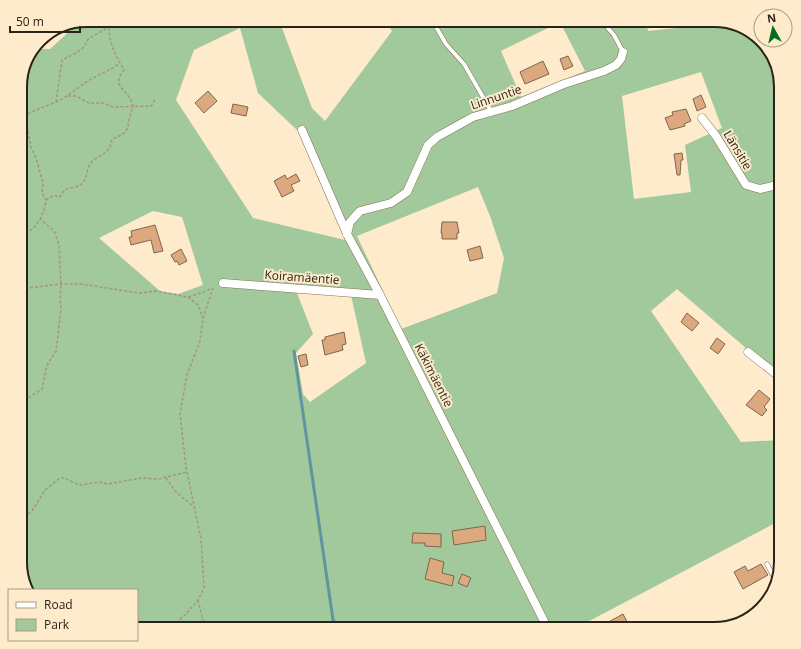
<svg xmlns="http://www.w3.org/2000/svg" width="801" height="649" font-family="'Open Sans',sans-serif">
<rect width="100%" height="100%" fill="#feebcb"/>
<path fill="#a2c99b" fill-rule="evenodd" d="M87,20H279L312,108L325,121L392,31L385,20H646L648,31L722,23L758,36L774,57L777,68L774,74L781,95V378L677,289L651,311L741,442L781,440V520L574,629H137V590H26L20,567V82L36,49H50L73,28ZM560,22L585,71L521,97L501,51ZM240,28L258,93L298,131L345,240L253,218L176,100L194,50ZM701,72L722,128L685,145L691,192L634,199L622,96ZM478,187L490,216L504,258L497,293L401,329L357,236ZM153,211L182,217L203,285L178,294L160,291L99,238ZM297,293L351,295L366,363L310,402L303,394L296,353L313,334Z"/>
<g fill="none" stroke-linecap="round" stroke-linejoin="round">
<path stroke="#5f959f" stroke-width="3" d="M294,351L333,620L340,629"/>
</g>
<path fill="#dba97d" stroke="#7f654f" d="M568,56L573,66L564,70L560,59Z
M543,61L549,74L525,84L520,72Z
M208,91L217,101L204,113L195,103Z
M701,95L706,107L697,111L693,99Z
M233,104L248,107L246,116L231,113Z
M686,109L691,121L684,124L685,126L670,130L665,118L673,115L672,112Z
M682,153L683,160H681L680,175H677L674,154Z
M296,174L300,181L291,185L294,191L282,197L274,181L285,175L287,179Z
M442,222H457L459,233H457V239H442V233H441Z
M155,225L163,251L154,253L151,240L131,245L129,237H132L131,231Z
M480,246L483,258L470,261L467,250Z
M181,249L187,261L179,265L177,261L175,262L171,255Z
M687,313L699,323L692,331L681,322Z
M344,332L346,344L342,345L343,350L325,355L322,340H325V337Z
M717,338L725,344L718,354L710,348Z
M306,354L308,365L301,367L298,356Z
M759,390L770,399L764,407L767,410L762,416L746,405Z
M485,526L486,540L454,545L452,531Z
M413,533L441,534V547L425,546V543H412Z
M430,558L444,562L442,573L454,576L452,586L425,579Z
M761,564L768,575L743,589L734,572L745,566L748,571Z
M462,574L471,578L467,587L458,583Z
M623,614L631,629H596Z"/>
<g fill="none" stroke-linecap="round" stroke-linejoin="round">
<g stroke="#837255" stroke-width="5">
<path id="service" d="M432,20L446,44L464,64L491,111
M601,20L614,35L623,52
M767,564L775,579"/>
</g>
<g stroke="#837255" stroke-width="9">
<path id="minor" d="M702,118L716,136L746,185L760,189L781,184
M302,130L347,234L380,295L548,629
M347,234L350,222L360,211L391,203L407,192L428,145L437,137L473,117L512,106L564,84L604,71L616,65L621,59L623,52
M223,283L380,295
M748,352L781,378"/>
</g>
<path stroke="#a3957e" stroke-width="1.5" stroke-dasharray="3 2" stroke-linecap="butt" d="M68,96H76L89,103H104L113,107L151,106L155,100
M56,102L62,60L76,53L84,47L88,39L109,27L115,20
M20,120C31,110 43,108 56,102C70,96 80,85 93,78C102,73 111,70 120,63
M46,200L54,195L59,197C63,195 62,192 65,190C69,187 76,188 80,185C87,181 86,173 89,166C95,154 110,157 112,139C133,131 125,129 131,113C132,109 134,106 132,102C126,89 111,86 124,70C116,56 109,44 109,27
M20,232C35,236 45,212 46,200L42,193L43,183L36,158L31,147L25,116
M20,289L61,284H81L139,293L156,291L188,297L201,293L213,288
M188,297L198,305L203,318
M20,403L42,389L47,365L56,351L61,309L60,298L61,284L59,245L54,231L40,219
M20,445C24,435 27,426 20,416
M20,454V449
M166,478L176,492L193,506
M20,520L32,511L45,490L60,478H64L79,485L99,482L107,484L142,478L158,479L187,472
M198,600L205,629
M168,629L185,615L198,600L204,588L201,539L186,467L180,414L187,375L200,341L203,318L213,288"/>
<use href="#service" stroke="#fff" stroke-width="4"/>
<use href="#minor" stroke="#fff" stroke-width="8"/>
</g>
<g text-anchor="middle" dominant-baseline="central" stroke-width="4" stroke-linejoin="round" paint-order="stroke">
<g font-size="12" fill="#2a2317" stroke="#feebcb">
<text transform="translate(496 97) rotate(-19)">Linnuntie</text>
<text transform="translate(738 150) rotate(59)">Länsitie</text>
<text transform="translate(302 277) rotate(4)">Koiramäentie</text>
<text transform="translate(434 375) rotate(63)">Käkimäentie</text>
</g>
</g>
<path d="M0 0H801V649H0ZM87 27H714A60 60 0 0 1 774 87V562A60 60 0 0 1 714 622H87A60 60 0 0 1 27 562V87A60 60 0 0 1 87 27Z" fill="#feebcb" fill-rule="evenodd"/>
<path fill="none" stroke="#2a2317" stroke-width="2" d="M87 27H714A60 60 0 0 1 774 87V562A60 60 0 0 1 714 622H87A60 60 0 0 1 27 562V87A60 60 0 0 1 87 27Z"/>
<rect x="8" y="589" width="130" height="52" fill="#feebcb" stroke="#a99b83"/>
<rect x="16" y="602" width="20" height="6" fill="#ffffff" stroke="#a99b83"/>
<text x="44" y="609" font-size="12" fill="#2a2317">Road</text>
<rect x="16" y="619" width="20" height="12" fill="#a2c99b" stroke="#a99b83"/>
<text x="44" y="629" font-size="12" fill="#2a2317">Park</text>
<g transform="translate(773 28) rotate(352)"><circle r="19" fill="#feebcb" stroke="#a99b83"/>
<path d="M0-3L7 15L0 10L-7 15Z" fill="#036e1f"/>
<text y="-6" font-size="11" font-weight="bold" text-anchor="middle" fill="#2a2317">N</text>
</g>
<path d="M10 26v6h70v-6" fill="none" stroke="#2a2317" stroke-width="2"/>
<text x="16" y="26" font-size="12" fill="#2a2317" stroke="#feebcb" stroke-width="3" paint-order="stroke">50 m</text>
</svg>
